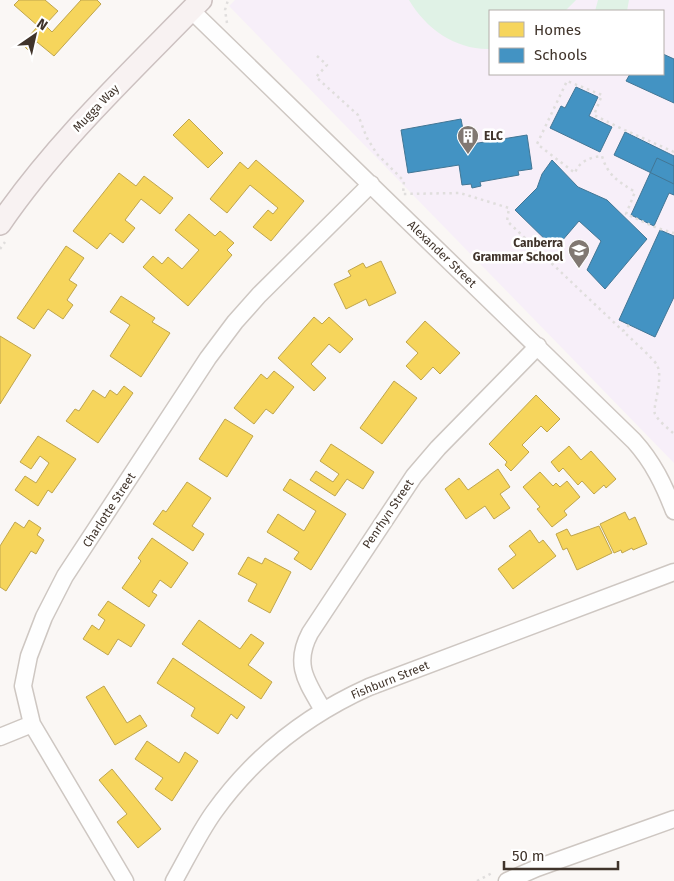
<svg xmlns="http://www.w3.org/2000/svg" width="674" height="881" font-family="'Fira Sans',sans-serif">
<rect width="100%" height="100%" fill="#faf7f5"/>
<path fill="#f7eff9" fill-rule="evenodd" d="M235,0H674V463L229,6ZM490,11H663V74H490Z"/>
<path fill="#e0f2e6" d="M409,0H576L565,11H490V49C456,50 426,29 409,0Z
M598,0H629L627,11H595Z"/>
<path fill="#f6d55c" stroke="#bfa54d" d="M19,0H45L58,11L45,25L52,32L81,0H97L101,4L54,56L37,42L29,51L22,44L38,26L14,5Z
M189,119L223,153L208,168L173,135Z
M256,160L304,201L271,241L253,227L268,210L273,214L278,208L250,185L227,213L210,199L240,162L248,169Z
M119,173L136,186L144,176L173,198L160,214L141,199L125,220L135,228L123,243L110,233L97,249L73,231Z
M189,214L215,236L220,231L234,243L227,250L232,255L188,306L143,267L153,256L162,264L168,257L182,269L199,250L175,230Z
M66,246L84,258L69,280L77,285L67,300L73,305L63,319L48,309L34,329L17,318Z
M381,261L396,293L369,306L366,299L346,309L334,284L351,276L348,271L363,263L366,268Z
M121,296L155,318L152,322L170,333L141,377L110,356L130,325L110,312Z
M314,317L322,324L329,317L353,339L340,353L329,344L311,364L326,378L314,391L278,358Z
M425,321L460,353L440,374L433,367L421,380L406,366L418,353L406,342Z
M0,336L31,355L0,404Z
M274,371L294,387L273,414L266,409L254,424L234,408L261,374L267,379Z
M394,381L417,398L382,444L360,428Z
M124,386L133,393L98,443L66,421L75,409L79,411L93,390L105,398L110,390L117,395Z
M536,395L560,419L547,432L541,426L522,445L529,452L511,471L505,465L507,462L489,444Z
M225,419L253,436L227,477L199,459Z
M38,436L76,459L52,493L48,490L38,506L15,490L25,476L36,483L49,463L40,456L31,469L20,462Z
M331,444L374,472L363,489L347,479L335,496L310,480L316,471L333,482L339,474L320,461Z
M569,446L581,460L591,451L616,479L606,488L604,485L594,494L582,481L578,485L563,468L559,472L551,462Z
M498,469L510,487L500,494L510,508L494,519L485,506L466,519L445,489L459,478L468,490Z
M540,472L553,486L556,483L560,487L567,481L580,497L564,511L567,515L552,527L537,509L540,507L523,487Z
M290,479L346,514L311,570L294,559L299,552L267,532L278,514L304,531L316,511L283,490Z
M187,482L211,498L192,526L204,534L193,551L153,524L163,510L166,512Z
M625,512L629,520L635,517L647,544L633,550L632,548L622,553L621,550L614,553L600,524Z
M29,520L41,528L37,535L44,540L36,554L31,551L6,591L0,587V546L15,522L24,528Z
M599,526L612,553L577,570L567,548L563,550L556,534L567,529L571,536Z
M530,530L539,543L543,540L556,556L513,589L498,569L516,555L509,546Z
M152,538L188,563L171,588L160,580L152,592L157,595L149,607L122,588L141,561L138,558Z
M248,557L262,564L265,558L291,572L270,613L248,601L257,584L238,574Z
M108,601L145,625L131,647L118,639L108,655L83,639L92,625L99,630L105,620L98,615Z
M199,620L240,649L251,634L264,643L248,665L272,682L261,699L182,644Z
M173,658L245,707L237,719L231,714L218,734L191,716L195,708L157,683Z
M104,686L127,723L140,715L147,726L115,745L86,697Z
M147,741L179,763L185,752L198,761L172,801L155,789L163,778L135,759Z
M112,769L161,829L138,848L117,822L127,814L99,780Z"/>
<path fill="#4393c3" stroke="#427695" d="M663,54L674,59V103L626,81L630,74H663Z
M576,87L598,97L589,116L612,127L600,152L550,128L561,106L565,108Z
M461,119L466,145L527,135L532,169L518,171L519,175L480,182L481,186L472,188L471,184L462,185L459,165L408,173L401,130Z
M625,132L674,156V184L614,155Z
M657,158L674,166V195L669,193L654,226L631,215Z
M552,160L578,187L607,200L647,239L605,289L587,270L601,241L579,221L555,249L515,210L537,188L542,174Z
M660,230L674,236V297L655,337L619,320Z"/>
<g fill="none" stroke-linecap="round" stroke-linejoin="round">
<g stroke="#cec7c2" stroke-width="19">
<path id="minor" d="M191,10L634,441C653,462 664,485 674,511
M323,710C307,682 293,665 310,633L414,476L438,448L538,346
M0,737L32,724
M125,881L32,724L23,686L29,656L44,617L65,576L208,358L235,322L259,295L371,184
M174,881C187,858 199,833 214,812C254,756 307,715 369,687L674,572
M507,881L537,868L674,819"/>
</g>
<g stroke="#ccc1c0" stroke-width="24">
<path id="major" d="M0,224C57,141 131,72 201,0"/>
</g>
<path stroke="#e0dedd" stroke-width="2.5" stroke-dasharray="2.5 4" stroke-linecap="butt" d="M227,23L225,10L228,0
M317,56L327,65L316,77L358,115L367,138L377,154L404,181L403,194L460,193L509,208L507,221L623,331
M674,152L618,127L594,115L602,95L567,81L537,144L575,173C579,161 591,157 602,156C608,176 618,181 635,192L626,214L657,228L674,233
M0,249L5,242
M629,325L623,331C630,338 653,358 657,365C664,379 652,408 655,414C659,422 668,428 674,434
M477,881L494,872"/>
<use href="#minor" stroke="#fefefe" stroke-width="16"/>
<use href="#major" stroke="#f8f2f2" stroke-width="21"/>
</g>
<defs>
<g id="building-pin" transform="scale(1.125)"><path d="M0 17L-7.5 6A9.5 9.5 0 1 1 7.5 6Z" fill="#817872" stroke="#fff"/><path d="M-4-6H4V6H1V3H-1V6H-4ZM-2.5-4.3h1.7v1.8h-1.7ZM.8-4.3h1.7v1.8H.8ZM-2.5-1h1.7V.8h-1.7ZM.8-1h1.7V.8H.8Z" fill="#fff"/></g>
<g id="school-pin" transform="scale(1.125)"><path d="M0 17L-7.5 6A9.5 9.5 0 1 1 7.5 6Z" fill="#817872" stroke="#fff"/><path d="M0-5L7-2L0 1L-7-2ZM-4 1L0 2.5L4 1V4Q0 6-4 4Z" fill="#fff"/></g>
</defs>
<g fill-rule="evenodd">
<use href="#building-pin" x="468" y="136"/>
<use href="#school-pin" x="579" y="250"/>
</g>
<g text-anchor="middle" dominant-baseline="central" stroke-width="5" stroke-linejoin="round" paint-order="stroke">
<g font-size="12" fill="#40342b" stroke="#fff">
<text transform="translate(96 108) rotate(-46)">Mugga Way</text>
<text transform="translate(442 254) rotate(44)">Alexander Street</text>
<text transform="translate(109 510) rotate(-57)">Charlotte Street</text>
<text transform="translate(388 514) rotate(-56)">Penrhyn Street</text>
<text transform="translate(390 680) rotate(-22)">Fishburn Street</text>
</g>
<g font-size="12" font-weight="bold" fill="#40342b" stroke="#fff" text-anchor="start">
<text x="484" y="136">ELC</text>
<text x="563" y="243" text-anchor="end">Canberra<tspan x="563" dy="14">Grammar School</tspan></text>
</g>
</g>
<rect x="489" y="10" width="175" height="65" fill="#ffffff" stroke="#b3aeaa"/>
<rect x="499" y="22" width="25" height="15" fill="#f6d55c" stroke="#b3aeaa"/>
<text x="534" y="35" font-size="15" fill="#40342b">Homes</text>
<rect x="499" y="48" width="25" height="15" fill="#4393c3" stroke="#b3aeaa"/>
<text x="534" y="60" font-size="15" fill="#40342b">Schools</text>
<g transform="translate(35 35) rotate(34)" stroke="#ffffff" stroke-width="4" paint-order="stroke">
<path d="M0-4L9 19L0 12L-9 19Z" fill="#40342b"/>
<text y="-8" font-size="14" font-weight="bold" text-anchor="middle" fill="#40342b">N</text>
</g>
<path d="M504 861v8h114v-8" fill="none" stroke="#40342b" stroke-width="2.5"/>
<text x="512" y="861" font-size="15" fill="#40342b" stroke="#ffffff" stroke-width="4" paint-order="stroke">50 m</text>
</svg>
